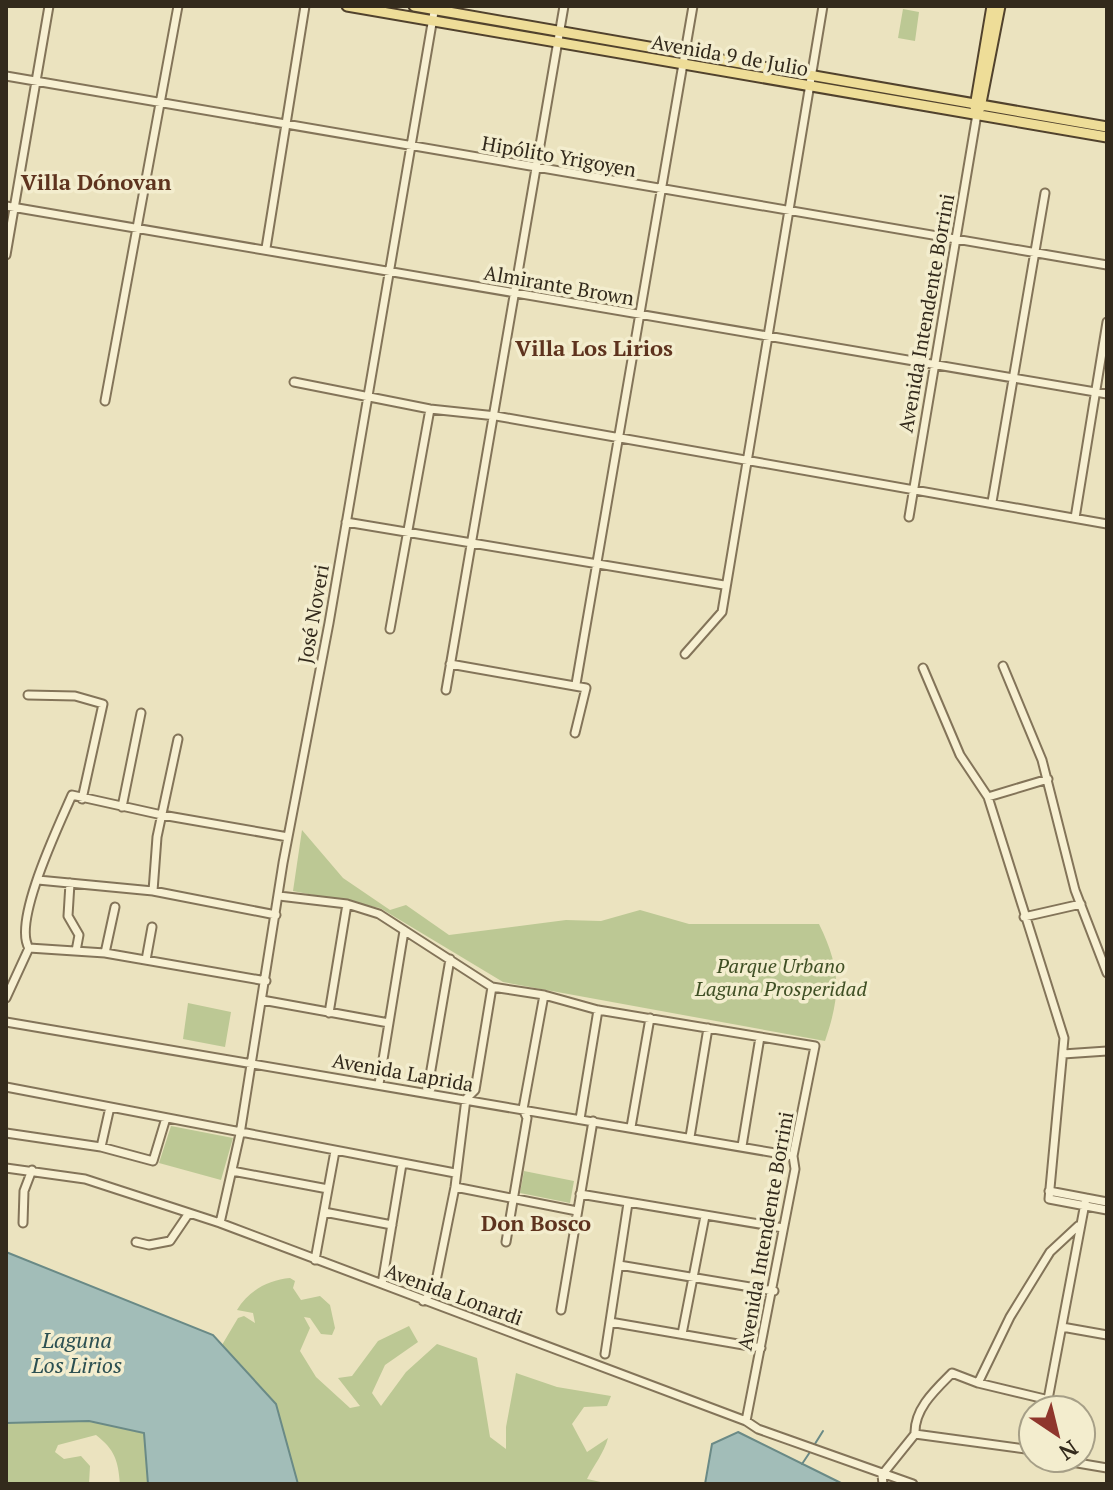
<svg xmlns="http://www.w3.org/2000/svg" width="1113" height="1490" font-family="'PT Serif',serif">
<rect width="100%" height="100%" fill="#ebe3bf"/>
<path fill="#bcc894" d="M903,9L919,12L915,41L898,38Z
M302,830L343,878L390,910L406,905L449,935L566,920L601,921L640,910L689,924H819C841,969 841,994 825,1041L503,982L380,908L293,891Z
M188,1003L231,1012L225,1047L183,1039Z
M171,1126L233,1138L221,1180L159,1163Z
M524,1171L574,1181L570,1203L520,1193Z
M290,1278L295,1281L293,1288L301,1300L320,1296L330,1305L335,1328L332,1335L321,1334L310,1318L304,1317L310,1328L300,1351L316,1377L350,1408L360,1406L338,1378L352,1376L378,1341L409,1326L418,1342L385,1365L372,1393L381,1406L406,1372L437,1344L477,1358L490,1437L506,1449V1427L516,1373L557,1387L611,1396L607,1406L584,1407L572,1424L587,1452L608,1438C604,1453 594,1465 587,1479L610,1484H298L276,1404L222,1345L238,1318L244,1316L255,1323L253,1313L237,1310C248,1291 268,1280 290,1278Z
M89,1421L144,1433L148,1484H120C118,1460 115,1450 96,1435L58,1445L55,1452L64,1459L81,1456L90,1466L89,1484H6V1423Z"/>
<path fill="#a2bdb8" stroke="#6a8a86" stroke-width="2" d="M6,1252L213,1335L276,1404L298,1484H148L144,1433L89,1421L6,1423Z
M738,1432L843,1484H705L712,1444Z"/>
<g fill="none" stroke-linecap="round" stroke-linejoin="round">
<path stroke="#6a8a86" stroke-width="2" d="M813,1447L823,1431
M802,1464L810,1452"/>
<g stroke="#837459" stroke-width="11">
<path id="minor" d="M6,76L1107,265
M6,206L1107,394
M266,248L305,6
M6,255L49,6
M294,382L430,409L496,416L1107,524
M105,401L178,6
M992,502L1045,193
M909,517L977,114
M1075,518L1107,322
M346,522L724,585
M390,629L430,409
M685,654L722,612L823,6
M450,664L586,688L575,733
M1003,666L1042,760L1075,890L1107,973
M923,668L960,755L988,797L1064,1038L1049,1199L1107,1210
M576,684L693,6
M446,690L564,6
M28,695L75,696L103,704L82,799
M988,797L1048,779
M122,807L141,713
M38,880L153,891L276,915
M70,883L68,916L79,935L76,951
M153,891L157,837L178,739
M279,896L347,904L379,914L492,987L544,995L598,1010L815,1046L793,1156L795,1169L746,1421
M1024,917L1081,904
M29,948L105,953L266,981
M105,953L115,907
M146,960L152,927
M6,998L29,948C12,922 60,823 72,795L162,815L288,837
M262,1000L389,1023
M329,1013L347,904
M6,1022L793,1156
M1063,1054L1107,1051
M379,1084L404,931
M6,1087L455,1173
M427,1093L450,959
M580,1119L598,1010
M631,1127L650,1018
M6,1133L101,1147L153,1161L166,1118
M690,1137L708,1028
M742,1146L760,1037
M101,1147L110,1107
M6,1168L85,1179L220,1223L746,1421L758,1429L913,1484
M232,1171L328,1189
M455,1187L577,1211
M1049,1191L1107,1202
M580,1194L783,1228
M324,1212L392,1225
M23,1223L24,1191L32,1170
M220,1223L240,1134L283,863L329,623L435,6
M136,1242L149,1245L170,1241L189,1213
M506,1242L527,1118L523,1109L544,995
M315,1260L335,1151
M619,1265L774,1291
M382,1284L402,1164
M423,1301L434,1291L455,1187L466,1099L475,1090L492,987
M561,1310L593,1121
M610,1322L761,1348
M1062,1327L1107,1335
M682,1334L705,1216
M605,1354L628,1203
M978,1383L1010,1317L1050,1252L1078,1226
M1046,1410L1086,1198
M915,1434L1033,1450
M1048,1458L1107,1468
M883,1484L882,1475L915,1434C914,1409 935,1390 952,1373L978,1383L1049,1400"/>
</g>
<g stroke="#51422d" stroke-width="13">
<path id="major" d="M347,6L1107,137
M414,6L1107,127
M975,107L992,6
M980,108L1000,6"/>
</g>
<use href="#minor" stroke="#f7f0d2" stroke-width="7"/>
<use href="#major" stroke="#eedd98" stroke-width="9"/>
</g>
<g text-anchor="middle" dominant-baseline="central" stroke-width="7" stroke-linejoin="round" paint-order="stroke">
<g font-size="20" fill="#332a1c" stroke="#f3edce">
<text transform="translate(730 55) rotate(10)">Avenida 9 de Julio</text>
<text transform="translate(559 156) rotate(10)">Hipólito Yrigoyen</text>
<text transform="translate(559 285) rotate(10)">Almirante Brown</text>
<text transform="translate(926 313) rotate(-80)">Avenida Intendente Borrini</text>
<text transform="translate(313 614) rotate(-80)">José Noveri</text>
<text transform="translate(403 1072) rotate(10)">Avenida Laprida</text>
<text transform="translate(765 1231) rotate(-80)">Avenida Intendente Borrini</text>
<text transform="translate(454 1294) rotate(20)">Avenida Lonardi</text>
</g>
<g font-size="20" font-style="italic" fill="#3f4f24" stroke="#f3edce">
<text x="781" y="965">Parque Urbano<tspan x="781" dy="23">Laguna Prosperidad</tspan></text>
</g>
<g font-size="22" font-weight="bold" fill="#5e331e" stroke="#f3edce">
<text x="96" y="181">Villa Dónovan</text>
<text x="594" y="347">Villa Los Lirios</text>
<text x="536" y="1222">Don Bosco</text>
</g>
<g font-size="22" font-style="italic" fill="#2c5052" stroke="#f3edce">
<text x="77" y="1339">Laguna<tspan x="77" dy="25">Los Lirios</tspan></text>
</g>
</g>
<rect width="1113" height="1490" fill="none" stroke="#332a1c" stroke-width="16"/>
<g transform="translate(1057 1434) rotate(145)"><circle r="38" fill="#f3edce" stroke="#a69f87" stroke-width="2"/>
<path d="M0-6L14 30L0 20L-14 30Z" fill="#8f362c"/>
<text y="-12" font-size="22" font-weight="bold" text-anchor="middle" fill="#332a1c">N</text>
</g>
</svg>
